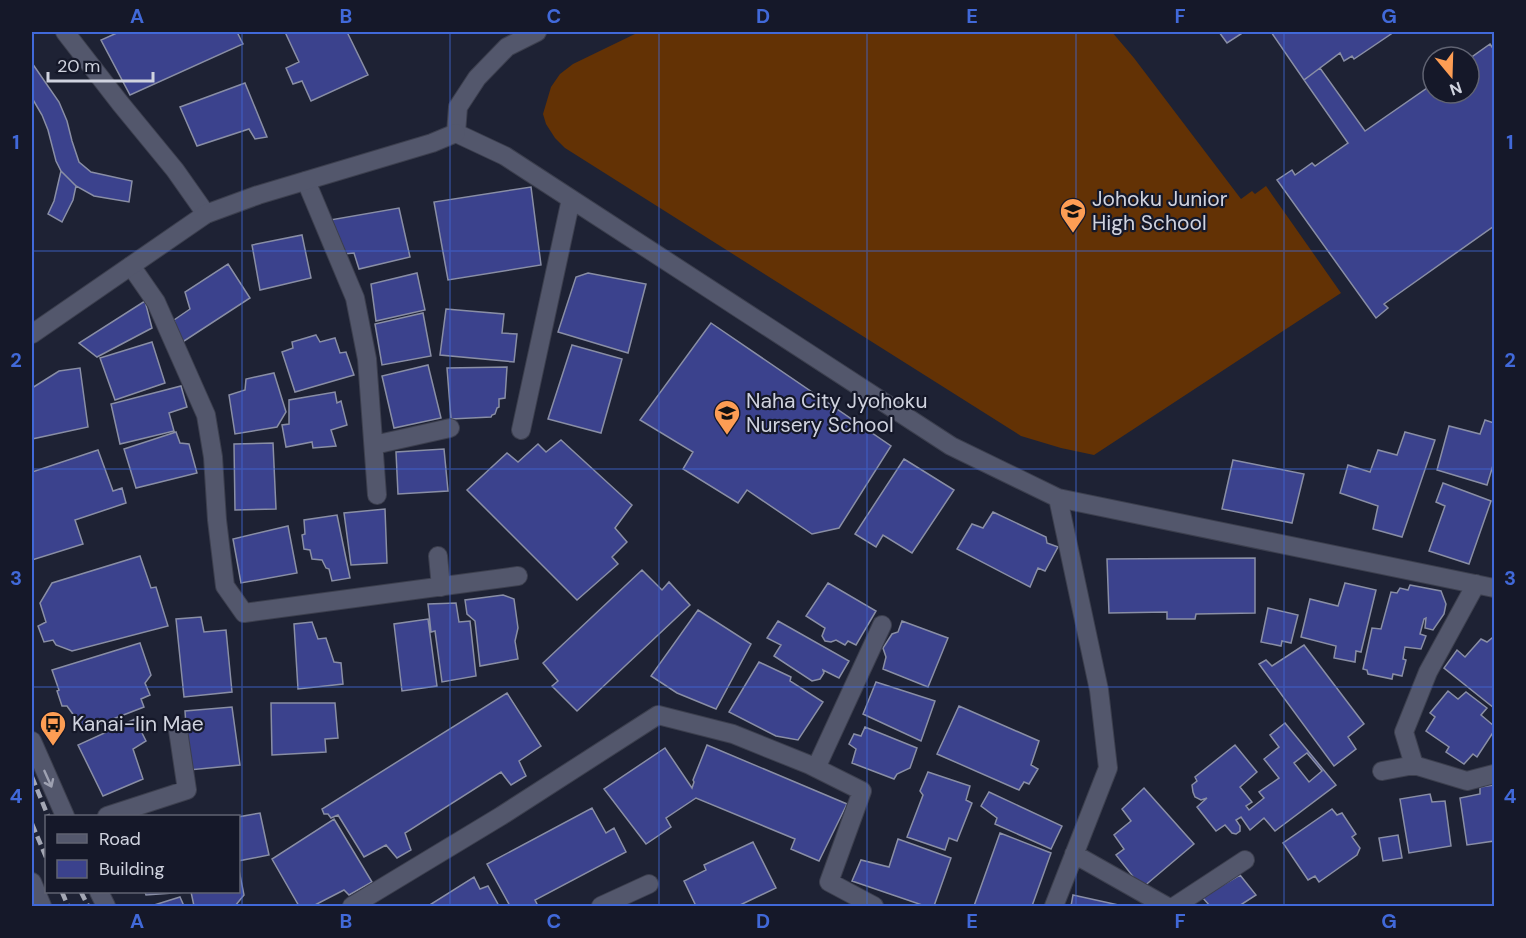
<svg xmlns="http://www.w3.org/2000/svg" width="1526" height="938" font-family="'DM Sans',sans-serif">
<rect width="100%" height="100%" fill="#1e2234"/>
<path fill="#633205" d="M639,32H1112L1134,58L1241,199L1252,191L1255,194L1266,186L1341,293L1094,455L1061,448L1021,436L565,148L555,138L546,124L543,114L551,87L560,74L573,64Z"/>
<path fill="#3b428d" stroke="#898ea5" stroke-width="1.5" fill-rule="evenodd" d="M119,32H237L243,44L130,95L101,40Z
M285,32H347L368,75L311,101L302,81L293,84L286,68L299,62Z
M1219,32H1244L1227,43Z
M1271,32H1394L1354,59L1352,56L1344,61L1340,53L1304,80Z
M1490,44L1494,50V226L1384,304L1388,308L1376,318L1277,180L1292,170L1295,175L1312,163L1315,166L1348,143L1304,80L1320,68L1365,131L1433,84V93H1469V59Z
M32,63L59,102L67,121L72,141L79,162L91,172L132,181L129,202L94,196L76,186L61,171L56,161L48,130L42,115L32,98Z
M245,83L267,137L255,139L249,129L197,146L180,107Z
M61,171L76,186L73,200L62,222L48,214L54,201Z
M531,187L541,265L448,280L434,202Z
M399,208L410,257L359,269L354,253L344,254L330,220Z
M302,235L311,278L260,290L252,245Z
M228,264L250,298L181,343L174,320L190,309L185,292Z
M417,273L425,310L376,321L371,284Z
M588,273L646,284L628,353L558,332L576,277Z
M145,301L152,328L97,357L79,343Z
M446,309L504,314L502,333L517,334L514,362L440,355Z
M423,313L431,356L382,365L375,324Z
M711,323L891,446L839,528L812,534L747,490L738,503L683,469L693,452L640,420Z
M316,335L320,342L335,338L340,353L346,352L354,375L295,392L282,352L293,348L292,342Z
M152,342L165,383L115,400L100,358Z
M572,345L622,359L601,433L548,419Z
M428,365L441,418L394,428L382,376Z
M507,367L505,398L499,399V407L497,408L495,414L492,415L491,417L451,419L447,368Z
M80,368L88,427L32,439V388L59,371Z
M274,373L286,412L277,427L235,434L229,395L245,390L246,379Z
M181,386L187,407L169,413L174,431L120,444L111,404Z
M335,392L337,403L341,401L347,425L331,430L336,446L313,448L312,442L286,447L282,425L289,424V400Z
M1485,420L1494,423V462L1487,485L1437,470L1449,426L1480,434Z
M176,432L180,443L189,444L197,473L136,488L124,449Z
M1405,432L1435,440L1402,537L1373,529L1378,506L1340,493L1348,465L1370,472L1378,450L1397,455Z
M561,440L632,505L615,528L627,542L612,557L618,564L577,600L467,490L507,453L518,462L538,444L546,452Z
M273,443L276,509L235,510L234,444Z
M444,449L448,491L398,494L396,452Z
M98,450L113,491L122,488L126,503L75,520L83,544L32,560V472Z
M904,459L954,490L912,553L883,535L876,547L855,534Z
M1233,460L1304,474L1292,523L1222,509Z
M1443,483L1491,501L1469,564L1429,551L1445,506L1436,502Z
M385,509L387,563L351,565L344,513Z
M993,512L1046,537L1047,543L1058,547L1045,571L1038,568L1030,587L957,549L972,524L983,528Z
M337,515L350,578L332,581L329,569L326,568L322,560L312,559L310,550L304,549L302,535L305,534L304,520Z
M288,526L297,573L241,583L233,539Z
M140,556L151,588L156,587L168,626L72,651L56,645L53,640L44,642L38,626L46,622L40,603L52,583Z
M1255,558V613L1196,614L1195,619H1167V612L1109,613L1107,559Z
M642,570L662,590L669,582L690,605L577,711L552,686L558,681L543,663Z
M828,583L876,611L856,645L848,641L845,645L836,640L831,642L825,641L822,636L825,628L806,616Z
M1345,583L1376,590L1361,652L1356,651L1355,662L1334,658L1336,646L1301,637L1310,599L1338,606Z
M1410,585L1441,591L1446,604L1444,614L1433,630L1425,628L1426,618L1424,619L1420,634L1426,636L1421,649L1405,647L1403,659L1406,660L1402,676L1393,674L1392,679L1368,674L1367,670L1363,669L1372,628L1381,629L1391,592L1397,593L1400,588L1408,590Z
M503,595L514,599L518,628L515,641L518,659L480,666L475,621L467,614L465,600Z
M456,603L459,622L470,621L476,676L442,682L435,631L431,632L428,604Z
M1268,608L1298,615L1291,643L1282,641L1281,646L1261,642Z
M698,610L751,644L716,709L677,693L651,676Z
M201,617L204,632L226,630L232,692L184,697L176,619Z
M428,619L437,686L402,691L394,624Z
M778,621L849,661L839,678L823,670L824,673L820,679L812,681L774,656L781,645L767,638Z
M902,621L948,638L928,687L883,669L886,657L883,648L892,634L898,632Z
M312,622L318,639L326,638L334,662L341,663L343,684L298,689L294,624Z
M1492,638L1494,640V708L1444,668L1457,650L1465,657L1481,639L1487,642Z
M140,643L151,675L145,683L150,695L141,699L144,707L82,731L75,717L67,706H62L57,691L59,690L52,670Z
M1304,645L1364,724L1348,737L1356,749L1334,766L1259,664L1266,660L1272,666Z
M759,662L791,677L790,681L823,702L798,740L776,736L729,712Z
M876,682L935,701L921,741L863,714Z
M1448,691L1458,699L1466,692L1487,708L1481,715L1494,726V731L1477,757L1473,754L1464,764L1446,752L1449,747L1426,731L1435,717L1430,713Z
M507,693L541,746L519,761L526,776L511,785L501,772L405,833L411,850L397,858L386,845L364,857L338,815L331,818L328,814H324L322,809Z
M271,703H335L338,738L325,739L326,752L272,755Z
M959,706L1039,741L1031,765L1038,769L1029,784L1024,782L1019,790L937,754Z
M232,707L240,765L189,770L185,711Z
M135,719L146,741L133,749L143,779L103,796L78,745Z
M1285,723L1336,785L1275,831L1264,818L1250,830L1241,817L1236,820L1240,826V831L1236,834L1232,833L1225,825L1216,831L1197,807L1207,798L1201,800L1195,797L1193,792L1192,785L1197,781L1195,777L1235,745L1257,772L1240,787L1252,802L1246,806L1249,810L1264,798L1259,792L1279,778L1264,759L1279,747L1270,735ZM1307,753L1322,771L1309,782L1294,763Z
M865,727L917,748L910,768L897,774L894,779L852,763L856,749L849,744L854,734L861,736Z
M707,745L847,804L819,861L791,849L795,839L696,798L666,818L671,827L646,844L604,789L665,748L692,788L694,782L693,780Z
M928,772L970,786L966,800L972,803L957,841L949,838L945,850L907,837L923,795L920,791Z
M1494,785V841L1467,845L1460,798L1480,794V787Z
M1144,788L1194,844L1142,888L1116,855L1124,849L1114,835L1131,821L1122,809Z
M989,792L1062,826L1051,849L995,824L997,818L981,806Z
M1430,794L1432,802L1445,801L1451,846L1409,853L1400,799Z
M592,808L606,833L614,828L626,852L535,900L538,906H510L487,864Z
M1332,809L1337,815L1342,813L1356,834L1352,837L1360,848L1357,855L1319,882L1315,876L1308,880L1283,843Z
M260,813L269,855L238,861V817Z
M334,819L372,882L349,895L344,890L313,906H299L272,859Z
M1000,833L1051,853L1032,906H974Z
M1398,835L1402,858L1383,861L1379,838Z
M898,839L951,858L934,906H925L852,881L861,860L889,867Z
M753,842L776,888L740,905L741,906H696L684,881L706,870L704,865Z
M238,865L244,895L235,906H194L191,892H238Z
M1240,875L1256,895L1239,906H1210L1202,897Z
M474,877L480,889L488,886L499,906H428Z
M145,892H187L146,895Z
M1073,895L1123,906H1071Z
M180,897L184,906H151Z"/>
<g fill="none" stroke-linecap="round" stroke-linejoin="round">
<g stroke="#3c3f4e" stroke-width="20">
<path id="street" d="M65,32L120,103L175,170L206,214
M537,32L507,47L477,78L458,107L456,133L505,156L951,446L1058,498L1494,588
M306,181L355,298L367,359L377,495
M131,266L156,302L206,415L213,457L217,520L225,586L244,613L518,576
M521,430L571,199
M374,445L450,428
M438,556L441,587
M1476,584L1428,672L1404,732L1414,765L1467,781L1494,774
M816,768L882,625
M1382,771L1414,765
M107,816L187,790L178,730
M1074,854L1166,906
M352,906L501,816L658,715L733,734L810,765L862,791L829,882L874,906
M601,906L649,884
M1054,906L1108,768L1099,690L1058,498
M1175,906L1245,860"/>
</g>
<g stroke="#3c3f4e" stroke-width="20">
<path id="secondary" d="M32,334L206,214L258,195L432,143L456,133
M32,741L65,816
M32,882L42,906
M99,892L106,906"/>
</g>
<use href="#street" stroke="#53576c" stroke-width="18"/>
<use href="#secondary" stroke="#53576c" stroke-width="18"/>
<path stroke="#a4a7b4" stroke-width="4.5" stroke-dasharray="9 4.5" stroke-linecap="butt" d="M32,777L48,816
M32,824L46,857
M62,892L68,906
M81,892L88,906"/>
</g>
<defs><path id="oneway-shaft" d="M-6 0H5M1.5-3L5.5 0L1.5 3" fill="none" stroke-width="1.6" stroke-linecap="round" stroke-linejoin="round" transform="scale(1.5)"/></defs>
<use stroke="#9ea1b1" href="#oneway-shaft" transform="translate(48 779) rotate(66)"/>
<path fill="none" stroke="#4169d9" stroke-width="1.5" stroke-opacity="0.55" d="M242,32V906M450,32V906M659,32V906M867,32V906M1076,32V906M1284,32V906M32,251H1494M32,469H1494M32,687H1494"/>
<defs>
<g id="school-pin" transform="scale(1.35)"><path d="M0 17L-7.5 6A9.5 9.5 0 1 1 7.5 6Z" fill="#fd9d54" stroke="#151829"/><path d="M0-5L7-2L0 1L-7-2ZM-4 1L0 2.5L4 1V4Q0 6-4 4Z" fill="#111"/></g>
<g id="bus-pin" transform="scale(1.35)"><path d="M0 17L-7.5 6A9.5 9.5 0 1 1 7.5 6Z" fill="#fd9d54" stroke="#151829"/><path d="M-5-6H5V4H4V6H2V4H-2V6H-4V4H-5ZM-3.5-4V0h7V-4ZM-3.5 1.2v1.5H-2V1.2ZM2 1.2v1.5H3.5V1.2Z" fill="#111"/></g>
</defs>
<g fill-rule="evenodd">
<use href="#school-pin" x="1073" y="211"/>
<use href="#school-pin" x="727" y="413"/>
<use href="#bus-pin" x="53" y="724"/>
</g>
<g text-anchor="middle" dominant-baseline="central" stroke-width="4.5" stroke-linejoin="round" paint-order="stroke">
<g font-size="21" fill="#d0d3df" stroke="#151829" text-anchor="start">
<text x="1092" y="199">Johoku Junior<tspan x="1092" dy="24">High School</tspan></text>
<text x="746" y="401">Naha City Jyohoku<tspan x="746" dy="24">Nursery School</tspan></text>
<text x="72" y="724">Kanai-Iin Mae</text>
</g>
</g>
<rect width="1526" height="938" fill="none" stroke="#151829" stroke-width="66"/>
<rect x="45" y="815" width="195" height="78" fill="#151829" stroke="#606372" stroke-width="1.5"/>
<rect x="57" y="834" width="30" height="9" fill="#53576c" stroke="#606372" stroke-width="1.5"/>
<text x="99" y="845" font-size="18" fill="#d0d3df">Road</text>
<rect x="57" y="860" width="30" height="18" fill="#3b428d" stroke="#606372" stroke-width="1.5"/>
<text x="99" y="875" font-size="18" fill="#d0d3df">Building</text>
<g transform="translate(1451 75) rotate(161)"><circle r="28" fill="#151829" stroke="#606372" stroke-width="1.5"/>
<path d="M0-4.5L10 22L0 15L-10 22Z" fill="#fd9d54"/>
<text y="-9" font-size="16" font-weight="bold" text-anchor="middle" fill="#d0d3df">N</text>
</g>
<path d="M48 72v9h105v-9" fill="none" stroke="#d0d3df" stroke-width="3"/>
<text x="57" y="72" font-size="18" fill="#d0d3df" stroke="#151829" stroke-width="4.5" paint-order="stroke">20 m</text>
<rect x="33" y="33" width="1460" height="872" fill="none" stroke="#4169d9" stroke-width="2"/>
<g font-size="20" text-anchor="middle" font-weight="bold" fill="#4169d9">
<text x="137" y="23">A</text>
<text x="346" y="23">B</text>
<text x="554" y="23">C</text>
<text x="763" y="23">D</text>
<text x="972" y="23">E</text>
<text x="1180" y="23">F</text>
<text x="1389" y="23">G</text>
<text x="16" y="149">1</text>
<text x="1510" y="149">1</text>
<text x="16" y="367">2</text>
<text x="1510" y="367">2</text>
<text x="16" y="585">3</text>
<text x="1510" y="585">3</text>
<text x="16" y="803">4</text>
<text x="1510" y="803">4</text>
<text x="137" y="928">A</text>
<text x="346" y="928">B</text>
<text x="554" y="928">C</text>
<text x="763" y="928">D</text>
<text x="972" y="928">E</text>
<text x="1180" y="928">F</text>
<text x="1389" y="928">G</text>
</g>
</svg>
